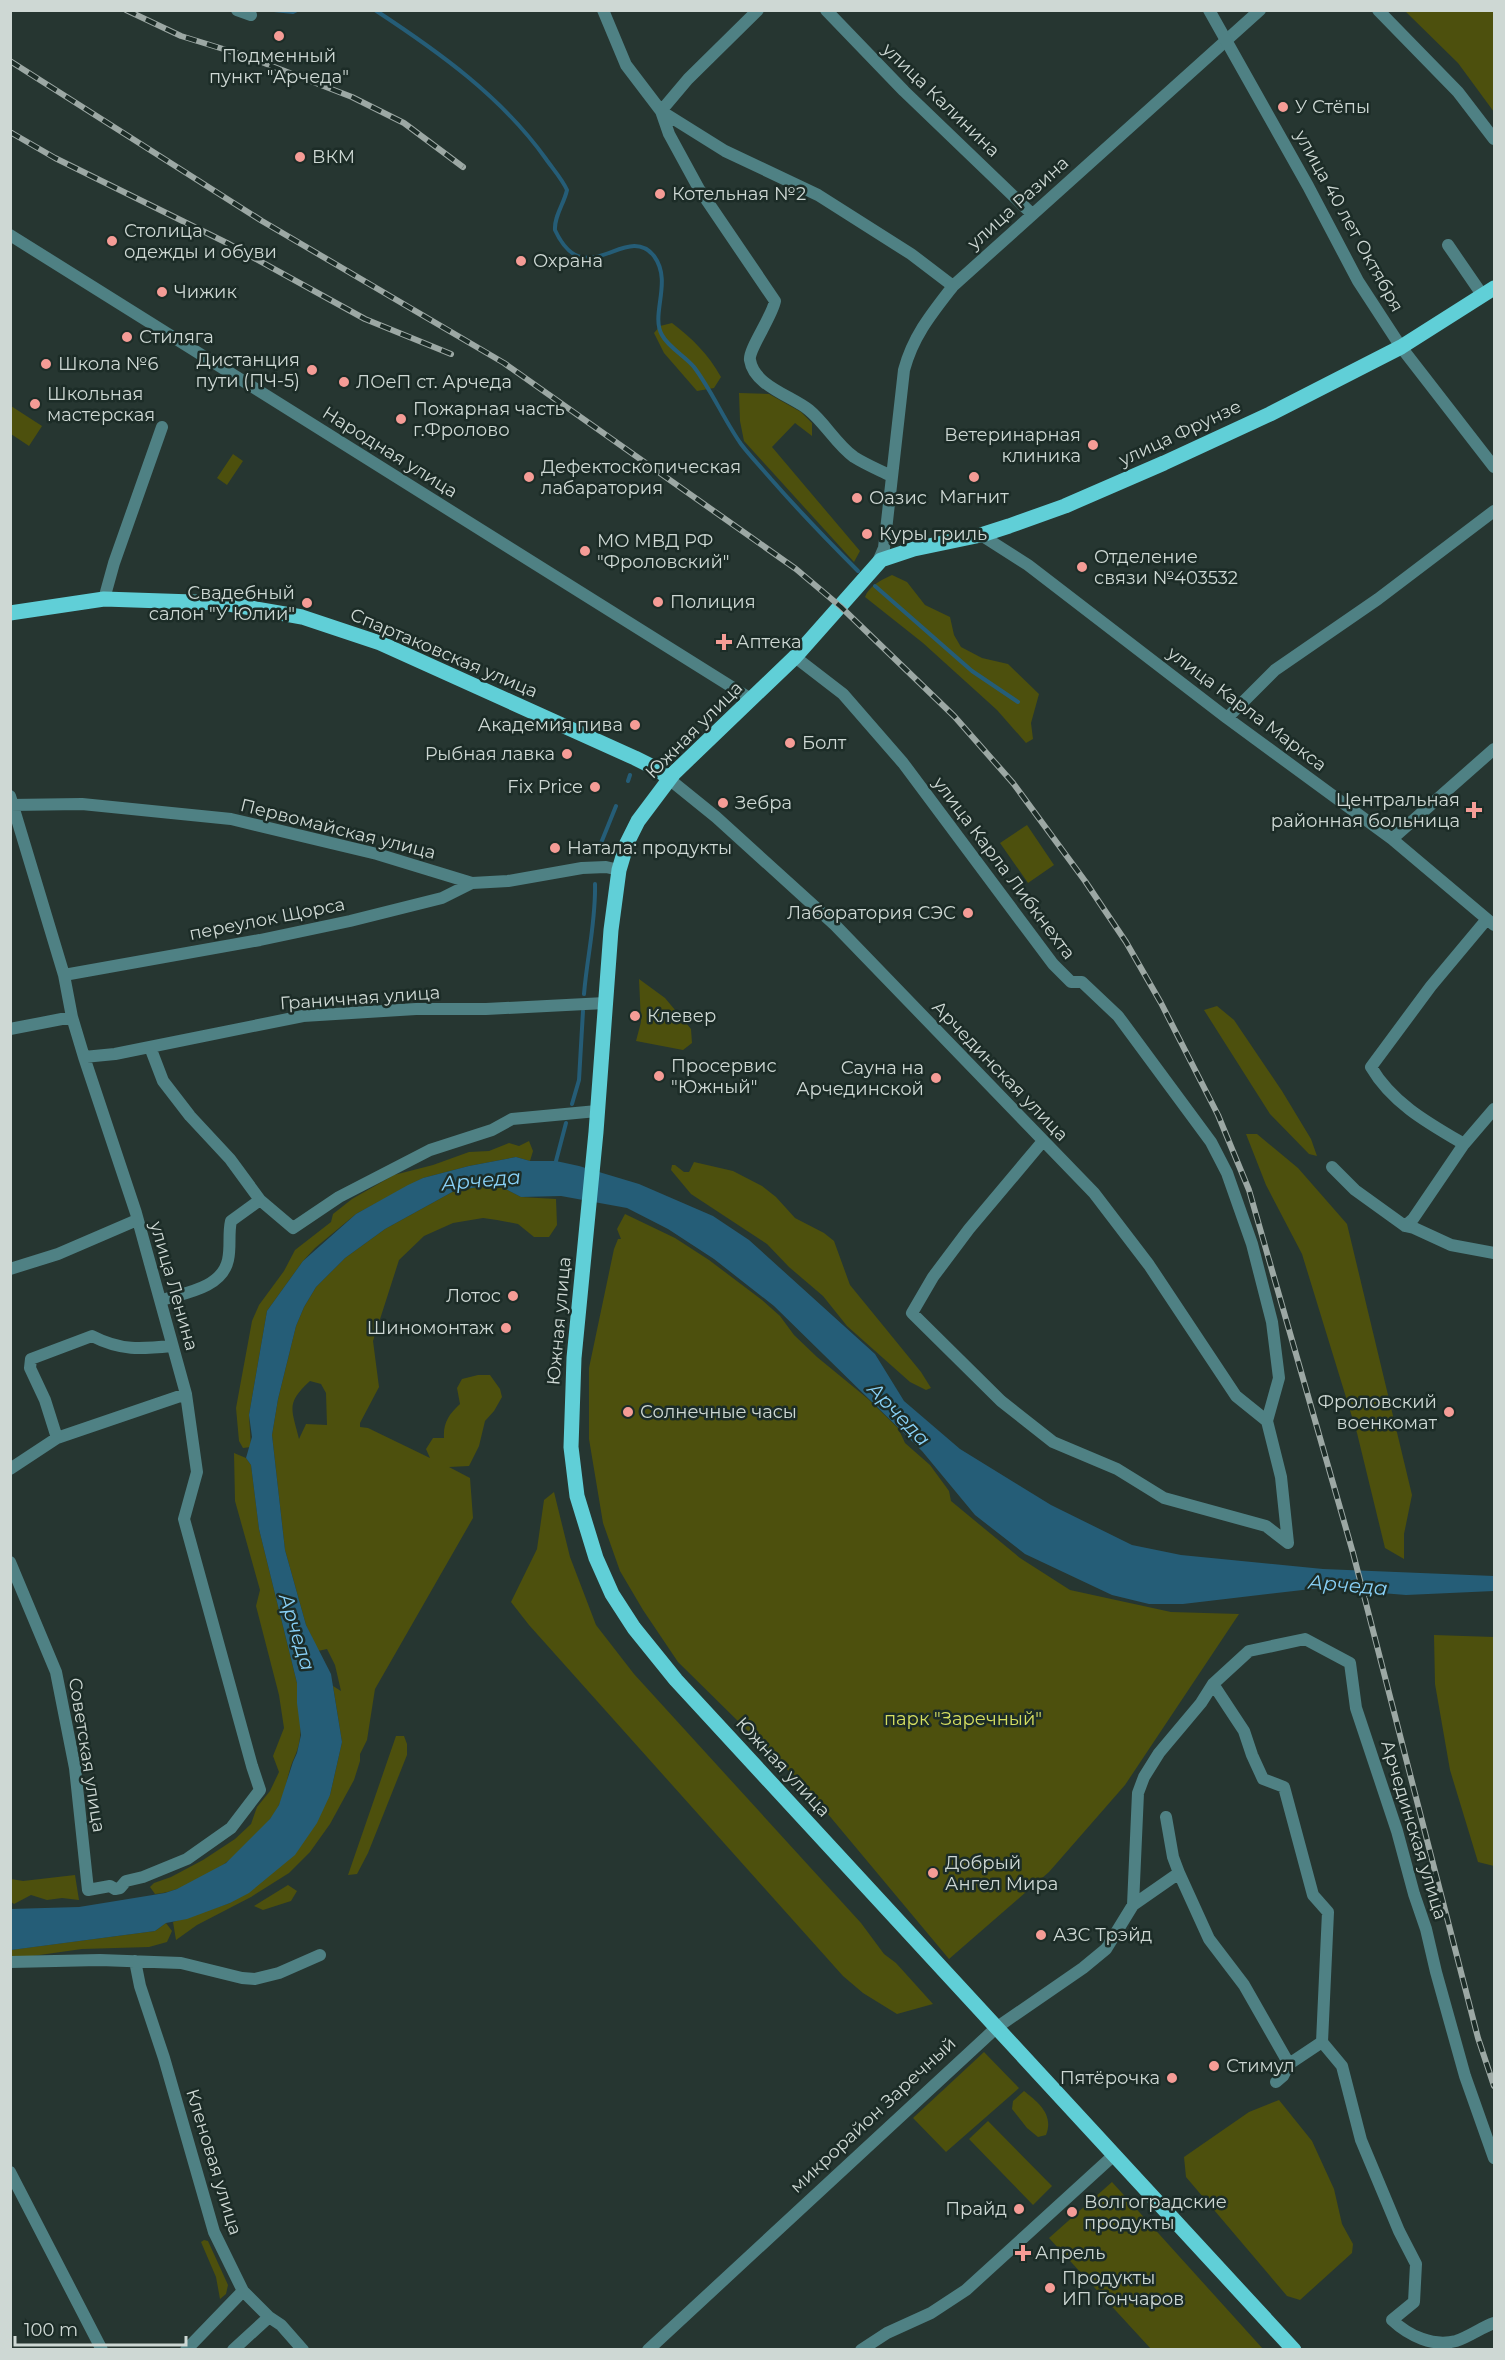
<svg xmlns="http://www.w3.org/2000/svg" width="1505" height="2360" font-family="Montserrat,sans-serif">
<rect width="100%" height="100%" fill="#263631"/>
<path fill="#4d500d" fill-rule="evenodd" d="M1405,11H1494V112L1458,63Z
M672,323C693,339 708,354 721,377L714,388L697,391L664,353L654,333L660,326Z
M739,393L769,394L801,412L812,423V436L795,423L772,447L860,551L854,562L744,441L740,421Z
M11,406L42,426L29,446L11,434Z
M233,454L243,461L227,485L217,478Z
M892,575L907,582L925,605L950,617L954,635L961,647L982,658L1008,664L1039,694L1031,723L1033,739L1026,743L997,710L923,643L865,597C869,586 881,580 892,575Z
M1027,825L1054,865L1028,883L1000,843Z
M639,979L665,998L691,1029L692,1043L683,1050L636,1041L641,1022Z
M1217,1006L1234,1020L1282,1091L1311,1139L1317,1156L1309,1154L1270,1114L1204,1010Z
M1246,1134H1257L1298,1168L1347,1224L1412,1495L1404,1534V1559L1385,1548L1357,1433L1302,1254L1266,1185Z
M529,1141L533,1151L530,1161L516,1157L469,1166L423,1178L356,1214L315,1248L303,1261L267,1311L249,1415L251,1447L243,1448L239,1441L236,1408L252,1321L259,1305L284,1271L295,1250L331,1222L333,1214L352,1199L394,1175L433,1165L469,1152L489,1151L509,1143L519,1146Z
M694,1162L733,1171L762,1186L776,1197L795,1218L824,1233L834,1241L850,1285L921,1372L931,1388L926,1390L910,1382L847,1326L823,1296L789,1267L767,1244L691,1194L671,1170L672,1165H675L684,1172H689Z
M496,1184L521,1197L556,1199L557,1225L549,1237H534L518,1224L497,1220L483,1218L453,1223L424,1236L399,1260L373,1341L379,1387L360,1423V1427L368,1428L430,1458L426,1449L433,1438H444C443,1423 449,1414 460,1404L457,1388L462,1379L478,1375H490L500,1389L502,1397L494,1411L485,1421L479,1446L469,1466L449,1467L470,1478L473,1518L375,1689L367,1740L360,1754V1761L354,1780L330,1824L310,1852L289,1873L251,1897L197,1925L176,1940L173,1922L230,1903L330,1795L342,1742L333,1686L341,1691L335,1665L327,1649L318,1651L306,1625L285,1550L272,1435L278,1399L296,1326L304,1307L316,1287L345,1258L385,1229L454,1191ZM310,1381L321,1384L326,1393L327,1425L306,1424L299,1439C292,1409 285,1404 310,1381Z
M625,1214L675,1238L709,1260L762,1300L780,1316L794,1335L817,1357L867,1398L898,1428L905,1443L930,1465L949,1491L951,1501L1020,1558L1070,1590L1171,1612L1239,1614L1125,1785L1049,1872L949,1959L807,1789L678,1662L643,1610L620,1571L603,1523L589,1439V1368L614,1249L618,1239H621L617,1229Z
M234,1453L246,1458L251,1465L259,1529L297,1683C297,1700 302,1721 300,1737C299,1747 296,1754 292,1763C287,1777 285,1794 278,1807C257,1845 199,1890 155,1894L150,1887L154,1883L171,1877L203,1860L235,1839L251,1824L257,1807L270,1791L279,1772L273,1756L284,1728L279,1695L256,1606L260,1590L235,1501Z
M554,1492L570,1557L596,1625L634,1674L861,1923L884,1954L896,1963L933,2004L897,2014L863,1993L843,1976L529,1625L511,1602L537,1549L544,1500Z
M1434,1635L1494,1637V1866L1478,1862L1450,1770L1435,1684Z
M396,1736H404L407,1744V1755L368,1853L357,1874L348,1875Z
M75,1875L79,1900L62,1898L47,1900L31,1895L14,1904L11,1902V1879L23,1881Z
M288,1885L297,1891L291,1901L263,1910L254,1906Z
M166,1923L172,1931L167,1942L149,1947L82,1949L11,1959L10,1950L155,1931Z
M984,2052L1019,2088L946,2152L913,2118Z
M1024,2091C1039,2103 1054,2115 1046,2135L1038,2137L1027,2128L1012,2109L1013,2101Z
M1279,2100L1312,2141L1334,2189L1342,2224L1353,2244L1352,2253L1300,2300L1287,2296L1186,2177L1184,2157L1249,2112Z
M988,2121L1052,2186L1033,2205L969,2139Z
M1112,2182L1263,2349H1151L1049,2238Z
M204,2240L208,2241L228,2285L226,2294L220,2299L216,2277L201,2242Z"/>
<path fill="#255d77" d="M516,1157L530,1161H556L579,1166L639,1184L713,1216L749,1240L875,1354L904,1401L960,1449L1051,1505L1132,1545L1181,1555L1323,1569L1494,1576V1591L1406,1595L1320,1588L1183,1604H1149L1112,1595L1025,1554L975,1515L922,1451L774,1306L714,1259L668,1229L627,1208L561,1196L521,1197L496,1184L454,1191L385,1229L345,1258L316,1287L304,1307L296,1326L278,1399L272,1435L285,1550L306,1625L331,1674L342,1742L330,1795L317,1823L295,1855L249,1893L230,1903L187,1919L166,1923L155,1931L11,1950L10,1909L79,1907L165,1893L177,1889L226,1863L270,1819L279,1805L293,1762L297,1753L301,1735L297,1703V1683L259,1529L251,1465L246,1458L252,1437L249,1415L267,1311L303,1261L356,1214L408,1185L423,1178L469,1166Z"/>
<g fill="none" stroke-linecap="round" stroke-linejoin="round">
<path stroke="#255d77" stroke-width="4" d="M274,10L293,12L297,10
M375,10C439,52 502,97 546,159C553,169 562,179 567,190C564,204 554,216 555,230C585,295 626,221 654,256C673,282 650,314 662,335C668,347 685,356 694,367C712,391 724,420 741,444C750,456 761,467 771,479C799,511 828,541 858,571
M875,586L972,671L1018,702
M628,781L630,775
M597,853L616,806
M584,994C587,957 596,921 595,884
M572,1104L579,1080L583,1011
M556,1161L566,1123"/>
<path stroke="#4f8184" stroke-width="12" d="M237,10L251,15
M603,10L626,65L661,111L725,151L818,195L911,254L953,286
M758,10L688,79L661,111L669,134L699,189L775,301C772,317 748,350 750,360C754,386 792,396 809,410C825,423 837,445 854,457C865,464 879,470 891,476
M826,10L904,91L1032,214
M1378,10L1458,92L1494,139
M1448,245L1483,296
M1401,347L1494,467
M981,535L1028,565L1227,718L1392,839L1494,925
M877,564L884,548L904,370C913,336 932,313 953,286L1260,10
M104,599L114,563L162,427
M795,657L843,694L903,763L1053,964L1071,982H1082L1118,1016L1211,1142L1227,1173L1252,1244L1272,1322L1279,1378L1267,1421L1281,1477L1288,1543
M1227,718L1275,670L1378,599L1494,511
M669,779L716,817L835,925L1094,1193L1149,1265L1236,1396L1267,1421
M10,796L64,975L72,1017L84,1057L136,1213L186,1394L197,1472L184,1519L252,1766L260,1790L231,1828L187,1859L143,1877L126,1881L120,1888L115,1889L110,1886L88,1890L75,1768L56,1672L10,1562
M10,805L82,804L231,819L377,854L472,883L508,881L582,868L606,867L619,870
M1392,839L1494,749
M64,975L260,940L350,921L442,898L472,883
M10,1029L72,1017
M150,1047L163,1081L190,1116L230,1159L260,1200L293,1228L339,1197L430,1150L492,1130L512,1119L597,1111
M84,1057L115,1054L303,1016L416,1009H486L605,1003
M1043,1141L969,1229L933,1277L912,1313L1001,1401L1053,1442L1117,1469L1164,1498L1266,1526L1288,1543
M1464,1144C1428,1123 1392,1103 1371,1067L1431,986L1487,919
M1332,1167L1355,1190L1405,1226L1414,1228L1451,1245L1494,1253
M1405,1226L1413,1219L1464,1144L1494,1109
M10,1269L58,1254L137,1220
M162,1300C185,1293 222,1288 228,1260C231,1247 228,1234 231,1221L260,1200
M57,1438L45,1400L30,1368L31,1359L92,1336C121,1351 141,1349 172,1346
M10,1469L57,1438L186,1394
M1213,1684L1244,1731L1252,1755L1263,1779L1284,1787L1313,1895L1328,1912L1322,2042L1342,2066L1361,2140L1399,2231L1416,2264L1414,2302L1392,2320C1409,2336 1433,2347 1456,2341C1469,2337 1482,2327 1494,2323
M1166,1817L1173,1857L1179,1873
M1133,1905L1138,1793L1144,1777L1159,1753L1201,1703L1213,1684L1249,1651L1305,1639L1350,1663L1356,1708L1397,1831L1414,1894L1426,1929L1436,1972L1465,2076L1494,2158
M135,1961L140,1986L164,2058L214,2232L243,2291L269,2317L281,2325L303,2350
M10,1962L100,1960L181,1963L242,1978L255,1979L279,1973L320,1955
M1276,2082L1283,2076L1289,2064L1322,2042
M10,2172L102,2350
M186,2350L243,2291
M233,2350L269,2317
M648,2350L996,2028L1083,1968L1106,1949L1133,1905L1179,1873L1209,1939L1244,1985L1289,2064
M861,2350L887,2333L931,2313L966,2290L1114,2155"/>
<path stroke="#4f8184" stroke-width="12" d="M1209,10L1308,186L1358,281L1401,347
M10,235L751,699"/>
<path stroke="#60cfd7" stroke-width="15" d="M10,613L104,599L223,603L302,617L380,643L635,758L659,770L669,779
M1294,2350L676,1680L634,1628L612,1594L596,1558L577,1496L571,1447L574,1358L596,1132L611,930L619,870L627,843L638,821L674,773L795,657L881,560L914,549L981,535L1009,526L1065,506L1164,463L1270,414L1401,347L1494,288"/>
<g stroke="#9ca8a4" stroke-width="6">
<path id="rail" d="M126,10L181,36L246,56L352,97L404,123L463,167
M10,61L262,221L504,363L796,569L841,607L954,716L1013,783L1085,881L1126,942L1161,1003L1218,1115L1249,1190L1353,1553L1478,2038L1494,2086
M10,132L55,158L227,243L365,319L451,354"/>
</g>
<use href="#rail" stroke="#1c2c27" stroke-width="4" stroke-dasharray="11" stroke-linecap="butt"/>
</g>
<g fill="#f59c96" stroke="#1c2c27" stroke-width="2">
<circle cx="279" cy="36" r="6"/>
<circle cx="1283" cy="107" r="6"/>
<circle cx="300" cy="157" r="6"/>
<circle cx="660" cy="194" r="6"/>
<circle cx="112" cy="241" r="6"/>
<circle cx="521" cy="261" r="6"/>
<circle cx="162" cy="292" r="6"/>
<circle cx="127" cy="337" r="6"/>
<circle cx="46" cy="364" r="6"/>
<circle cx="312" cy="370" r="6"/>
<circle cx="344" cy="382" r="6"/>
<circle cx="35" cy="404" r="6"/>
<circle cx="401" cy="419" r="6"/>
<circle cx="1093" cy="445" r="6"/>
<circle cx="529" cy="477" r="6"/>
<circle cx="974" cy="477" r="6"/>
<circle cx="857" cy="498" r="6"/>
<circle cx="867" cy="534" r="6"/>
<circle cx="585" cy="551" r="6"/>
<circle cx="1082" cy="567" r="6"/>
<circle cx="658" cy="602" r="6"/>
<circle cx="307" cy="603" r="6"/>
<path d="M721 633h6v6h6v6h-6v6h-6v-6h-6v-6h6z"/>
<circle cx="635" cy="725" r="6"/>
<circle cx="790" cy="743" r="6"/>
<circle cx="567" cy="754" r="6"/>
<circle cx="595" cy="787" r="6"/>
<circle cx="723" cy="803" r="6"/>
<path d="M1471 801h6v6h6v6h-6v6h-6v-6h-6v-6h6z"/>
<circle cx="555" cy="848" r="6"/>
<circle cx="968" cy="913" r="6"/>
<circle cx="635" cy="1016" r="6"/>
<circle cx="659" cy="1076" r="6"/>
<circle cx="936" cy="1078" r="6"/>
<circle cx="513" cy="1296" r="6"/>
<circle cx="506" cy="1328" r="6"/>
<circle cx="628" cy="1412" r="6"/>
<circle cx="1449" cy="1412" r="6"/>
<circle cx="933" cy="1873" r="6"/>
<circle cx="1041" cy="1935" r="6"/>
<circle cx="1214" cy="2066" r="6"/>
<circle cx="1172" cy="2078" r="6"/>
<circle cx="1019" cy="2209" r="6"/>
<circle cx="1072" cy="2212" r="6"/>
<path d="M1020 2244h6v6h6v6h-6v6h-6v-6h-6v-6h6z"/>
<circle cx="1050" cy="2288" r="6"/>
</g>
<g text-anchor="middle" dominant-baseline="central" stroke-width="5" stroke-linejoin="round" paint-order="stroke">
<g font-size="18" fill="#ced8d4" stroke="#1c2c27" text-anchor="start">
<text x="279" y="56" text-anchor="middle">Подменный<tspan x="279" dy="21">пункт "Арчеда"</tspan></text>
<text x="1295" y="107">У Стёпы</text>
<text x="312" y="157">ВКМ</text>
<text x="672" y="194">Котельная №2</text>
<text x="124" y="231">Столица<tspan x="124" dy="21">одежды и обуви</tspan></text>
<text x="533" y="261">Охрана</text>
<text x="174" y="292">Чижик</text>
<text x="139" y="337">Стиляга</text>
<text x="300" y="360" text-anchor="end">Дистанция<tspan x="300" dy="21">пути (ПЧ-5)</tspan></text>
<text x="58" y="364">Школа №6</text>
<text x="356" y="382">ЛОеП ст. Арчеда</text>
<text x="47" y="394">Школьная<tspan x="47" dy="21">мастерская</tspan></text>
<text x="413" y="409">Пожарная часть<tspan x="413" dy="21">г.Фролово</tspan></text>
<text x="1081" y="435" text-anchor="end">Ветеринарная<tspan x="1081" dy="21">клиника</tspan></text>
<text x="541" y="467">Дефектоскопическая<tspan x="541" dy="21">лабаратория</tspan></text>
<text x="974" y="497" text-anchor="middle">Магнит</text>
<text x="869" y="498">Оазис</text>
<text x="879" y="534">Куры гриль</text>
<text x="597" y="541">МО МВД РФ<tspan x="597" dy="21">"Фроловский"</tspan></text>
<text x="1094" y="557">Отделение<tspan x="1094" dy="21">связи №403532</tspan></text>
<text x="295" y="593" text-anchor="end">Свадебный<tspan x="295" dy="21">салон "У Юлии"</tspan></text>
<text x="670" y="602">Полиция</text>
<text x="736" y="642">Аптека</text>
<text x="623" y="725" text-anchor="end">Академия пива</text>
<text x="802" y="743">Болт</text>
<text x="555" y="754" text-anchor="end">Рыбная лавка</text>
<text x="583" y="787" text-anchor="end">Fix Price</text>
<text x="1460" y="800" text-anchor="end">Центральная<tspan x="1460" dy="21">районная больница</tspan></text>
<text x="735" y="803">Зебра</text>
<text x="567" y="848">Натала: продукты</text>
<text x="956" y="913" text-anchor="end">Лаборатория СЭС</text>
<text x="647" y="1016">Клевер</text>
<text x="671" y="1066">Просервис<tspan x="671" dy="21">"Южный"</tspan></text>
<text x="924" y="1068" text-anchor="end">Сауна на<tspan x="924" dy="21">Арчединской</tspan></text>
<text x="501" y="1296" text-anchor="end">Лотос</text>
<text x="494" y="1328" text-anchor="end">Шиномонтаж</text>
<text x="1437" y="1402" text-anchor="end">Фроловский<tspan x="1437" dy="21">военкомат</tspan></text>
<text x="640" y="1412">Солнечные часы</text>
<text x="945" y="1863">Добрый<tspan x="945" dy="21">Ангел Мира</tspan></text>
<text x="1053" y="1935">АЗС Трэйд</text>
<text x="1226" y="2066">Стимул</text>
<text x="1160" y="2078" text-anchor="end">Пятёрочка</text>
<text x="1084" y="2202">Волгоградские<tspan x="1084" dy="21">продукты</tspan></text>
<text x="1007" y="2209" text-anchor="end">Прайд</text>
<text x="1035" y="2253">Апрель</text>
<text x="1062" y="2278">Продукты<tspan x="1062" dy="21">ИП Гончаров</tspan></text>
</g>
<g font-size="18" fill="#ced8d4" stroke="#1c2c27">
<text transform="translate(941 100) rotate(44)">улица Калинина</text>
<text transform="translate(1018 203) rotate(-42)">улица Разина</text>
<text transform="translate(1349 221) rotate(61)">улица 40 лет Октября</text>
<text transform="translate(1180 433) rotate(-25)">улица Фрунзе</text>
<text transform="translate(390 452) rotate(32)">Народная улица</text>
<text transform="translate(444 653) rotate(23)">Спартаковская улица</text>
<text transform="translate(1247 709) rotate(37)">улица Карла Маркса</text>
<text transform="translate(694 730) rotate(-45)">Южная улица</text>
<text transform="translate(338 829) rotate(14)">Первомайская улица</text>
<text transform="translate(1004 868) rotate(53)">улица Карла Либкнехта</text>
<text transform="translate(267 919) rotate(-11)">переулок Щорса</text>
<text transform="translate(360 998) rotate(-4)">Граничная улица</text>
<text transform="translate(1000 1071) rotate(46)">Арчединская улица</text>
<text transform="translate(174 1286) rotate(74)">улица Ленина</text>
<text transform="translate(559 1321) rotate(-85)">Южная улица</text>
<text transform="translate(87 1755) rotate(81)">Советская улица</text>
<text transform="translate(783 1767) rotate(47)">Южная улица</text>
<text transform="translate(1414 1830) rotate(73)">Арчединская улица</text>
<text transform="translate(873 2115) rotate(-43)">микрорайон Заречный</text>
<text transform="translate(214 2162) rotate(73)">Кленовая улица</text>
</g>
<g font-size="18" fill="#d6df61" stroke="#1c2c27">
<text x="963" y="1719">парк "Заречный"</text>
</g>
<g font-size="20" font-style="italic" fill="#89d1f7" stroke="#1c2c27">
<text transform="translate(481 1180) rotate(-5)">Арчеда</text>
<text transform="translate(899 1414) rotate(46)">Арчеда</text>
<text transform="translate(1348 1585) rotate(5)">Арчеда</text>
<text transform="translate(297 1632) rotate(73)">Арчеда</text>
</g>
</g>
<rect width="1505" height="2360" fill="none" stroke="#ced8d4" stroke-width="24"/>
<path d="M15 2336v9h171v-9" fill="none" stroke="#ced8d4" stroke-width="3"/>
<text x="24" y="2336" font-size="18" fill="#ced8d4" stroke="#1c2c27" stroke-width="4.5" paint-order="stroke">100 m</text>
</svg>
